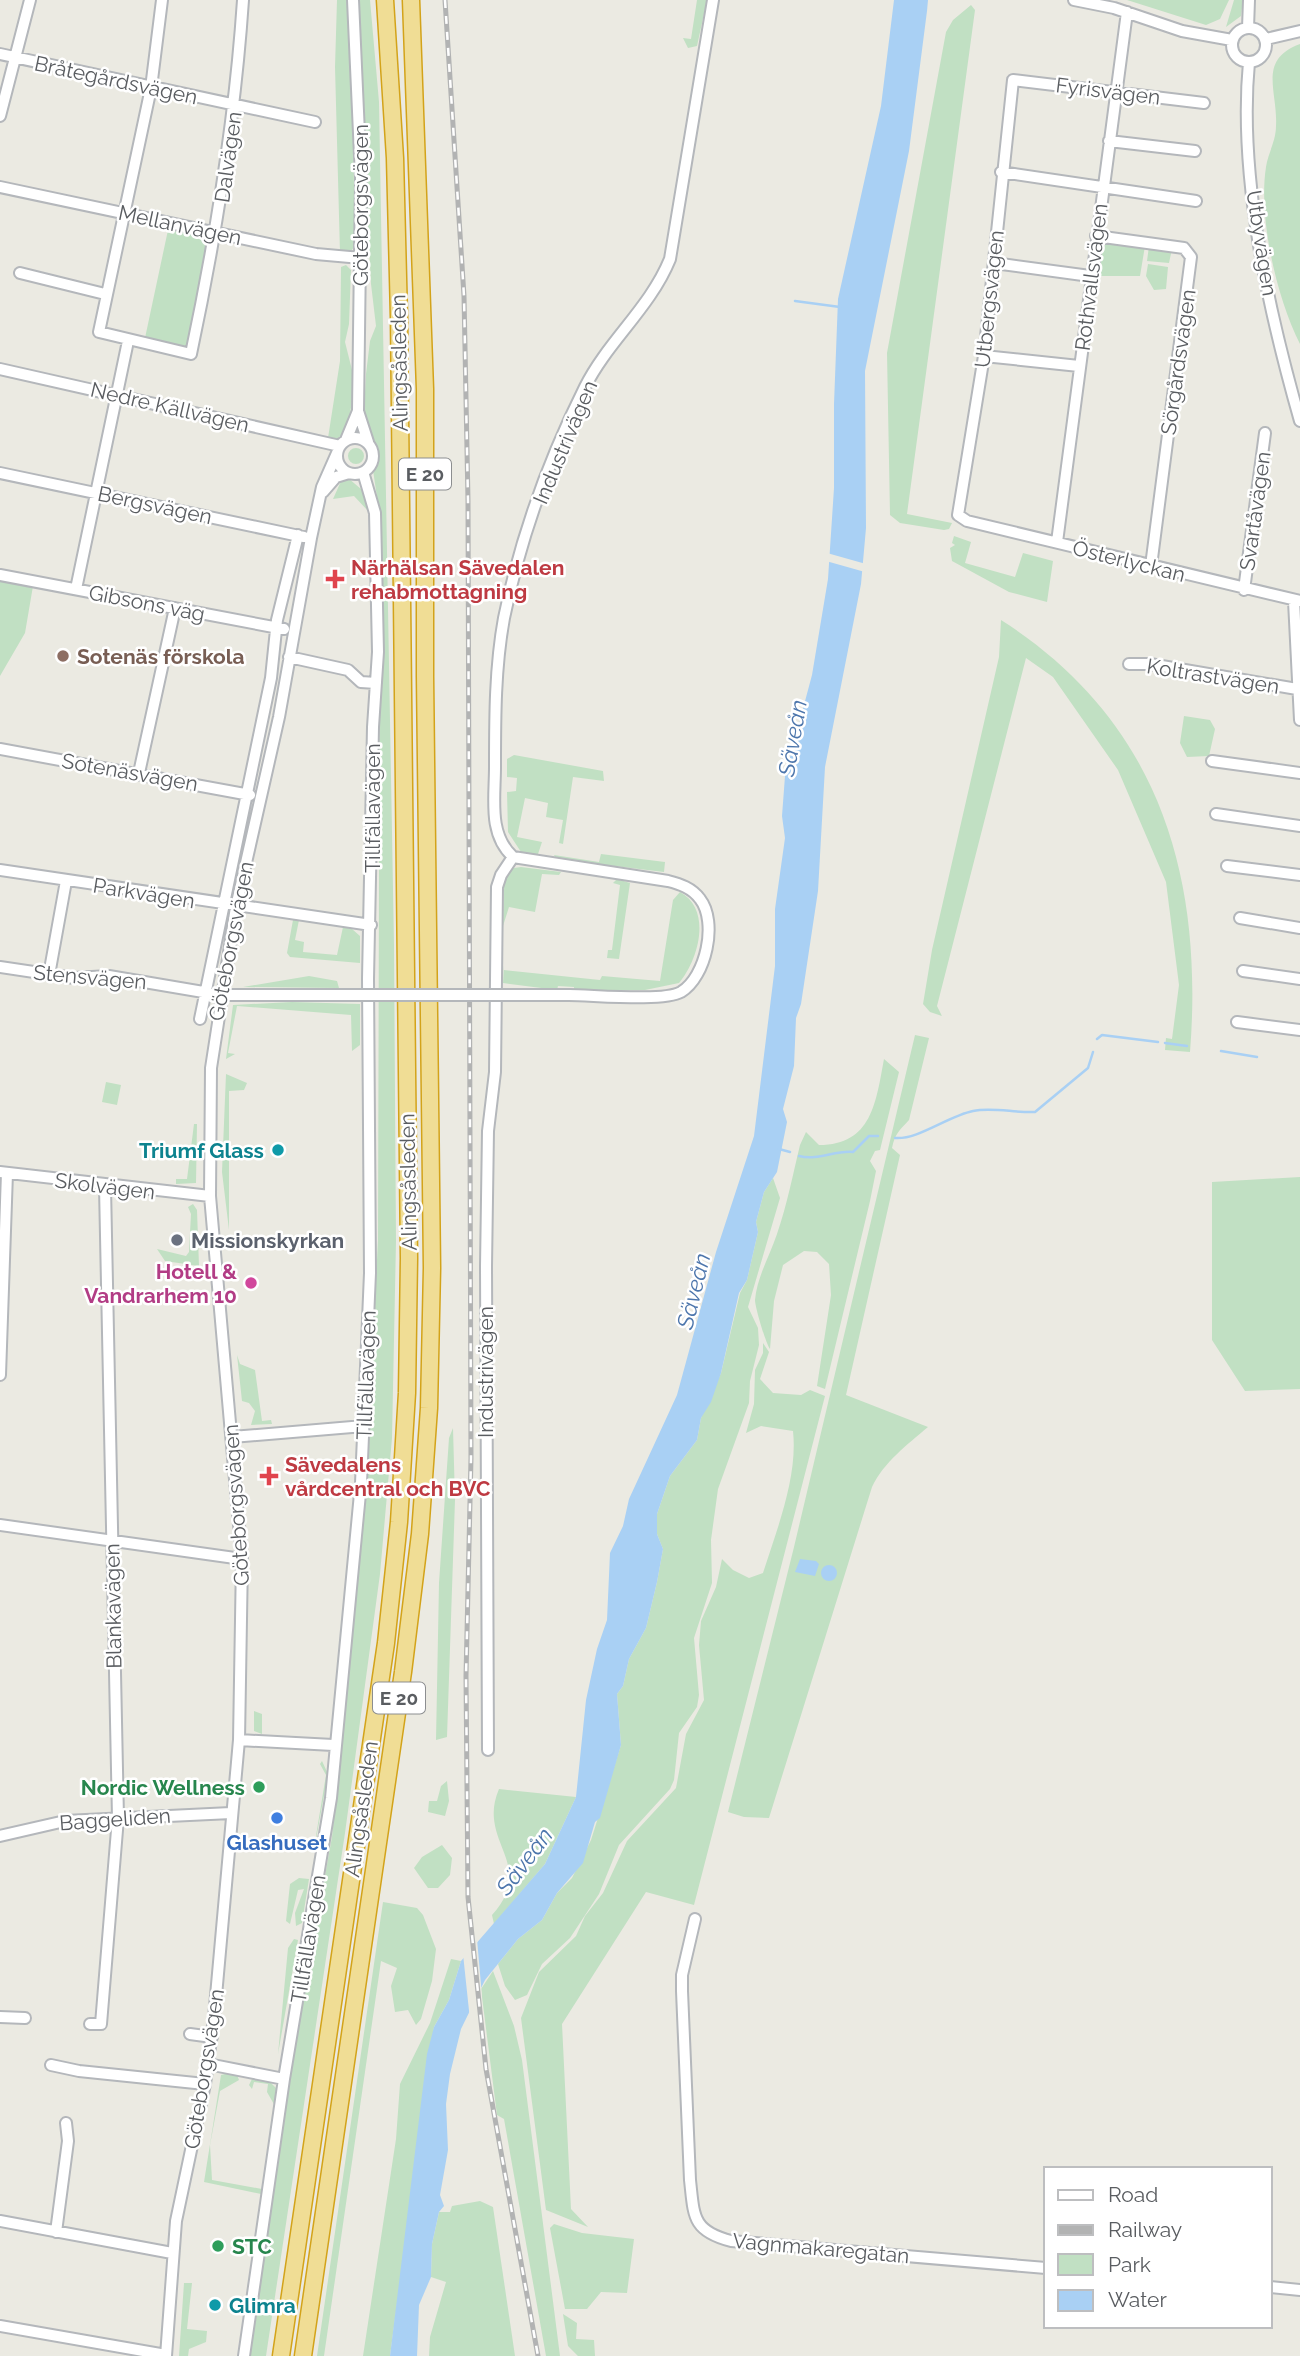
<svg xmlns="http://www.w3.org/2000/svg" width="1300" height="2356" font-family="Raleway,sans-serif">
<rect width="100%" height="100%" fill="#ebeae2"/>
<path fill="#c1e0c3" d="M337,0H347L352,71L355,245L352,250L340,253L335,67Z
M356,0H370L379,102L394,945L396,1241L392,1438L380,1574L345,1833L266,2356H248L299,2019L332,1837L364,1519L378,1240L380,518L373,470L378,455L364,410L366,374L370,341L376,326L371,284Z
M697,0H707L697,46L688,48L683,38L691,39Z
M1127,0H1229L1220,19L1206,25Z
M1234,0H1243L1241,16L1226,27Z
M971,5L975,10L907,514L952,523L949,529L944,530L900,523L890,515L887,353L946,32L953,20Z
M1300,44V344C1277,299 1258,218 1266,167C1268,153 1276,141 1276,126C1278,91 1257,60 1300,44Z
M168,230L209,238L186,347L145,338Z
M1106,241L1145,246L1140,276H1097L1101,245Z
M1149,246L1172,249L1169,263L1147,261Z
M1148,264L1168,267L1166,289L1154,290L1146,276Z
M346,265L351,270L349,324L345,342L352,370V400L349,422L343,435L336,439L328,438L340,361L341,267Z
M348 456a8 8 0 1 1 16 0a8 8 0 1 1-16 0Z
M348,478L361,489L369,512L354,496L333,499L342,479Z
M954,536L971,542L965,563L1015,577L1023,553L1053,561L1047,602L1009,592L952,561L950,548L955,545L952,543Z
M0,580L33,586L25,633L0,676Z
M1001,620C1158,720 1204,874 1190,1052L1165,1050L1166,1038L1172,1039L1179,985L1166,882L1118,770L1053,677L1026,658L937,1006L942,1016L930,1012L923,1004L932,950L999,657Z
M1184,716L1210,720L1215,729L1209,756L1187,757L1180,743Z
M514,755L603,771L604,781L573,777L563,844L559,843L563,820L546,817L548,803L525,798L517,837L542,842L537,857L521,852L508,832L507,792L516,791L517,778L507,777V759Z
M601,854L665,862L664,872L556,859L554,855L599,862Z
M521,867L561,872L559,875L542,874L535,912L509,907L503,926L504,877L514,868Z
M617,879L630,883L619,959L607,958L608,950H612L620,885L613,883Z
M680,892C713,910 698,961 679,983L645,990L574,991V987L558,986L557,990L503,983L504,965V970L600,980L602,976L660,981L673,900Z
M293,920H299L295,940L304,942L303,952L337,955L343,927L352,929L360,936V963L290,957L287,953Z
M309,976L337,981L339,988L243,987Z
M292,1002L360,1004V1045L352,1051L351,1015L237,1006L228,1053L235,1054L226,1059L233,1005Z
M915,1035L929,1038L909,1120C900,1130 895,1133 892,1148L900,1155L846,1395L928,1427C907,1445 884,1462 872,1487L769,1818L744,1817L728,1812L794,1547Z
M884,1059L899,1072L880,1150L875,1151L870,1161L876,1171L870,1201L825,1389L817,1386L831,1295L829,1264L817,1252L804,1251L783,1265L774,1301L770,1349C766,1344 755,1307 755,1300C757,1277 770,1255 777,1234C787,1205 793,1174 800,1145L806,1132L819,1145C872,1145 876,1102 884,1059Z
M226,1074L247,1083L244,1090L229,1091V1230L222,1172Z
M106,1082L121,1085L117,1105L102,1102Z
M194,1124H197L196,1183L176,1184V1179H187Z
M1300,1177V1389L1245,1391L1212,1340V1182Z
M773,1178L780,1198L748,1307L758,1328L759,1345L750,1381L749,1403L718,1489L711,1540L712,1583L694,1638L699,1695L697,1707L679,1733L674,1780L670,1789L619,1845L599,1894L570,1938L542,1964L527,1995L515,2000L505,1986L498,1964L518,1939L542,1920L557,1893L572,1878L591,1840L621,1745L617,1694L623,1686L629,1659L646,1628L657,1582L663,1549L657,1534V1514L670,1476L697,1440L701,1418L721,1373L740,1293L747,1280L758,1232L756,1222L764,1192Z
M193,1204L197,1210L199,1266L165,1261L157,1249L186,1256L189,1252L191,1214L188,1207Z
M763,1343L769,1352L760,1379L773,1393L801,1395L810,1390L825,1396L694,1905L646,1892L562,2024L571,2209L588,2227L546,2210L521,2018L539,1972L576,1936L585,1916L603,1893L627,1841L676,1788L686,1734L704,1700L699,1645L701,1621L716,1587L722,1559L733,1570L749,1578L763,1573C777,1529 798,1477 793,1431L761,1426L746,1433L754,1404L755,1370L763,1353Z
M237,1355L240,1364L255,1370L262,1421L271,1420L272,1424L251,1425L255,1411L249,1403L242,1401Z
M453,1428L455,1500L447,1737L436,1740L439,1583L449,1438Z
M254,1711L262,1714V1734L254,1731Z
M322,1761L328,1774L314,1850L308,1844L309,1838L315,1842L326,1775L320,1764Z
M447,1781L449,1801L445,1816L428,1812L429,1801H437L441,1786Z
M499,1789L576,1797L545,1864L494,1924L492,1915C538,1864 476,1842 499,1789Z
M442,1845L452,1858L450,1875L438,1888H428L414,1868L422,1857Z
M299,1878L309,1879L302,1923L296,1926L295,1913L304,1889L298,1890L290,1924L286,1921L290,1884Z
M383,1902L417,1908L423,1915L436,1949L432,1981L421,2019L416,2025L408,2010L395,2012L391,1986L397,1968L381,1961L324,2356H317Z
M294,1939L298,1940L278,2054L288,1948Z
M451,1959L461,1961L449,2000L434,2027L390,2356H363L396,2139L400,2084L430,2023Z
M493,1971L514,2026L522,2060L560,2356H546L504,2119L497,2115L481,1989Z
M229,2073L237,2075L239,2080L220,2091L210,2145L212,2180L262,2189L261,2194L204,2182L221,2075Z
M253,2077L270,2082L276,2088L275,2106L267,2092L268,2084L254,2082L252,2089L249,2085Z
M480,2201L493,2207L515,2356H429L430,2337L446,2282L431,2277L432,2244L439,2212H450L452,2206Z
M554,2224L582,2233L634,2239L627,2293L601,2292L587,2309H565L550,2228Z
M184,2283H192L187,2329L207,2331L206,2342L189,2349L188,2356H179Z
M563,2314L577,2323L576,2339L594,2340L595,2356H578L568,2346Z"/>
<path fill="#a9d0f4" d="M894,0H928L927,11L909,151L865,371L866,528L861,584L825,767L818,891L801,1004L796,1018L794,1066L783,1109L787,1122L777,1172L764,1192L756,1222L758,1232L747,1280L739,1293L721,1373L711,1402L701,1418L697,1440L670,1476L657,1514V1534L663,1549L657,1582L646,1628L629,1659L623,1686L617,1694L621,1745L600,1818L595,1822L583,1863L557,1893L542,1920L518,1939L485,1980L461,2029L450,2074L446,2104L448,2150L440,2195L444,2206L439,2212L432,2244L431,2277L419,2305L417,2356H390L427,2054L434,2027L449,2000L461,1961L545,1864L576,1797L586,1700L597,1649L607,1620L610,1553L623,1526L629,1499L677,1395L716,1252L754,1136L775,966V909L785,838L782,816L785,776L812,675L828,579L834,488V404L838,299L881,106Z
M800,1559L816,1561L819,1564L815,1576L795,1572Z
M821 1573a8 8 0 1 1 16 0a8 8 0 1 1-16 0Z"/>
<path fill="#ebeae2" d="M827,553L866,564L865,572L826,561Z
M477,1939L482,1996L470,2020L463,1954Z"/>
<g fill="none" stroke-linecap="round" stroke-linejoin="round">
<path stroke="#a9d0f4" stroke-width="2.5" d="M795,301L840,307
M1097,1039L1102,1035L1158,1042
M1165,1043L1187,1046
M1221,1051L1257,1057
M895,1138C918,1140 948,1116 973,1111C992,1107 1015,1113 1035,1112L1088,1068L1093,1052
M779,1149L790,1152
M799,1156C818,1161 835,1150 853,1152L869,1136H878"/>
<g stroke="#b4b7bb" stroke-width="14">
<path id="minor" d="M162,0L151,88L99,332L191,354C216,236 235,120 243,0
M353,0L361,178L358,411L368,442
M1074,0L1114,8L1182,31L1232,40
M1232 45a17 17 0 1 1 34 0a17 17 0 1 1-34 0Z
M1248,28L1249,0
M1266,39L1300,31
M0,54L315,122
M1249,62C1238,177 1269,312 1300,421
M1204,103L1013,80L984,356L958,515L967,521L1300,601
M0,116L30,0
M1109,141L1195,151
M1001,172L1196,201
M0,187L316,254L361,258
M1096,236L1184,248L1191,257L1151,566
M994,263L1090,276
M20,273L105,294
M984,356L1079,366
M0,369L340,446
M337 456a18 18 0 1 1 36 0a18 18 0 1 1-36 0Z
M346,440L358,411
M0,473L304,537
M323,492L336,477L349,473
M1057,542L1127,12
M0,575L284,629
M76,589L128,341
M1244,590L1265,433
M1294,601L1300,720
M289,657L348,670L361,682L376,683
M1129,664H1150L1297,689
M0,749L250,795
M1212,761L1300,773
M139,773L175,608
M1216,814L1300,826
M1227,866L1300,875
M0,870L371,925
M1240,918L1300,928
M0,967L74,978L109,976L221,995H340
M1243,971L1300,979
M49,975L66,881
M569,995C593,995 663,1002 681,992C706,977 718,922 700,899C692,888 680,884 668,881L513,857C488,834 495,799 495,767C495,718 495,667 504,618C520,540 549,459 585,387C608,341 650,308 670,259L713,0
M200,1019L271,678L277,620L298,535
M1237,1022L1300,1030
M0,1172L210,1196
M0,1375L7,1173
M232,1437L364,1426
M0,1525L242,1559
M239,1740L333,1745
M488,1750L486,1266L488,1131L495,1072L497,887L501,875L513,857
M0,1836L65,1821L231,1813
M695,1919L682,1975V1991L690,2180C694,2216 692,2231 731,2241L1046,2268
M0,2017L25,2018
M90,2024H101L118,1818L105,1187
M190,2034L212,2037
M208,2064L284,2079
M51,2065L79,2071L205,2084
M0,2221L172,2253
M56,2232L68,2141L66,2123
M1270,2287L1300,2290
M0,2326L166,2355
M166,2356L176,2221L205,2084L214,2018L239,1740L242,1559L210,1196L211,1068L236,907L279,717L311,538L322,487L337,453
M244,2356L284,2079L331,1798L361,1483L370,1273L368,979L373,727L378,652L375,513L363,472"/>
</g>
<g stroke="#d3a31a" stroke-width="19">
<path id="highway" d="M281,2356L386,1643L399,1522L407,1393L409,1258L399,317L395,158L385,0
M303,2356L403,1672L420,1534L429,1408L432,1268L425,676V389L411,0"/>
</g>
<use href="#minor" stroke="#fff" stroke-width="10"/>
<use href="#highway" stroke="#f0dd95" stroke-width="16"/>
<g stroke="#b2b3b3" stroke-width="5">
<path id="rail" d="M445,0L464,296L468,501L471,1458L466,1676L468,1897L486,2069L538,2356"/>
</g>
<use href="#rail" stroke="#fff" stroke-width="2.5" stroke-dasharray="8" stroke-linecap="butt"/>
<g stroke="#b4b7bb" stroke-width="14" stroke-linecap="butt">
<path id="minor-bridge" d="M340,995H569"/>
</g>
<use href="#minor-bridge" stroke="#fff" stroke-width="10"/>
</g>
<g fill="#e0444e" stroke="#fff" stroke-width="2.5">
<path d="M331.5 568.5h7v7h7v7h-7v7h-7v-7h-7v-7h7z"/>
<path d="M265.5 1465.5h7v7h7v7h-7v7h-7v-7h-7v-7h7z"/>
</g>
<circle fill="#8d6e63" stroke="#fff" stroke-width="2.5" cx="63" cy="656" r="7"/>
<g fill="#0f9aa8" stroke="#fff" stroke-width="2.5">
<circle cx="278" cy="1150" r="7"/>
<circle cx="215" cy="2305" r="7"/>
</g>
<circle fill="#6b7280" stroke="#fff" stroke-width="2.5" cx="177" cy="1240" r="7"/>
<circle fill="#d1479c" stroke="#fff" stroke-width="2.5" cx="251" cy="1283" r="7"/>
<g fill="#2e9e5b" stroke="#fff" stroke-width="2.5">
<circle cx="259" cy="1787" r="7"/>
<circle cx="218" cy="2246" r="7"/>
</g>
<circle fill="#3f7fe0" stroke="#fff" stroke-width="2.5" cx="277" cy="1818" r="7"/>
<g text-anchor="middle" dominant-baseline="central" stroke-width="5" stroke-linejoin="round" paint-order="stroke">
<g fill="#fff" stroke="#8c8e90" stroke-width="2">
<rect x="399" y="458.5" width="52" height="31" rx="5"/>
<rect x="373" y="1682.5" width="52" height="31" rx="5"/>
</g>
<g font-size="19" font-weight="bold" fill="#5a5d61">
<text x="425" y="474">E 20</text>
<text x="399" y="1698">E 20</text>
</g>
<g font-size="21" fill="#5a5d61" stroke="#fff">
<text transform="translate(116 80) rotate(12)">Bråtegårdsvägen</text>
<text transform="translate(1108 91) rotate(7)">Fyrisvägen</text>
<text transform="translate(228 157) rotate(-82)">Dalvägen</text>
<text transform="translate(360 205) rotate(-90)">Göteborgsvägen</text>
<text transform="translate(180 225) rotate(12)">Mellanvägen</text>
<text transform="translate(1262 243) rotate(81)">Utbyvägen</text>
<text transform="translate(1091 277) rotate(-83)">Rothvallsvägen</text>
<text transform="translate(989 299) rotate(-84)">Utbergsvägen</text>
<text transform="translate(1178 362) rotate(-82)">Sörgårdsvägen</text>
<text transform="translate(399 363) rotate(-91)">Alingsåsleden</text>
<text transform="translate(170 407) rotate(13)">Nedre Källvägen</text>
<text transform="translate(565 442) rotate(-67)">Industrivägen</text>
<text transform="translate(155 505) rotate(12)">Bergsvägen</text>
<text transform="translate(1255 511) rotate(-82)">Svartåvägen</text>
<text transform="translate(1129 561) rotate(14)">Österlyckan</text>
<text transform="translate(147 603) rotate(11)">Gibsons väg</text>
<text transform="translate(1213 676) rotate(9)">Koltrastvägen</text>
<text transform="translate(130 772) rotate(10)">Sotenäsvägen</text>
<text transform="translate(372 808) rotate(-90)">Tillfällavägen</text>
<text transform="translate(144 893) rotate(9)">Parkvägen</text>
<text transform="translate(231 941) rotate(-79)">Göteborgsvägen</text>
<text transform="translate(90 977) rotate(5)">Stensvägen</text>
<text transform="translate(408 1182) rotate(-91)">Alingsåsleden</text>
<text transform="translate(105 1186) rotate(7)">Skolvägen</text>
<text transform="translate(485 1372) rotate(-90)">Industrivägen</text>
<text transform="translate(366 1375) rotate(-88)">Tillfällavägen</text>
<text transform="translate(236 1505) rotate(-94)">Göteborgsvägen</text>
<text transform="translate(113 1606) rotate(-91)">Blankavägen</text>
<text transform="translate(361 1809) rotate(-82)">Alingsåsleden</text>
<text transform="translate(115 1819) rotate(-4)">Baggeliden</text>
<text transform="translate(308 1939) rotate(-81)">Tillfällavägen</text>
<text transform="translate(204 2069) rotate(-81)">Göteborgsvägen</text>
<text transform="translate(821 2248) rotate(5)">Vagnmakaregatan</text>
</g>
<g font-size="21" font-weight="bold" fill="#be3a42" stroke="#fff" text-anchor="start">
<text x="351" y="567">Närhälsan Sävedalen<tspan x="351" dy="24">rehabmottagning</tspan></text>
<text x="285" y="1464">Sävedalens<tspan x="285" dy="24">vårdcentral och BVC</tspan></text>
</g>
<g font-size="21" font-weight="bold" fill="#785e54" stroke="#fff" text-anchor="start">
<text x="77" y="656">Sotenäs förskola</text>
</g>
<g font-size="21" font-weight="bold" fill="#0d838f" stroke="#fff" text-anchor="end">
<text x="264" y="1150">Triumf Glass</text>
<text x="229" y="2305" text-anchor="start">Glimra</text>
</g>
<g font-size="21" font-weight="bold" fill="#5b616d" stroke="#fff" text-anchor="start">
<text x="191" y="1240">Missionskyrkan</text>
</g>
<g font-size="21" font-weight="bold" fill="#b23c85" stroke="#fff" text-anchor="end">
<text x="237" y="1271">Hotell &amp;<tspan x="237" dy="24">Vandrarhem 10</tspan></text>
</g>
<g font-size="21" font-weight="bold" fill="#27864d" stroke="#fff" text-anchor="end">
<text x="245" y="1787">Nordic Wellness</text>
<text x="232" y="2246" text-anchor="start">STC</text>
</g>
<g font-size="21" font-weight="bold" fill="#366cbe" stroke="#fff">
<text x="277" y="1842">Glashuset</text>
</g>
<g font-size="23" font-style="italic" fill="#4d76ac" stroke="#fff">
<text transform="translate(792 738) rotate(-80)">Säveån</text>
<text transform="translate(693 1291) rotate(-76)">Säveån</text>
<text transform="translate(524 1861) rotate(-53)">Säveån</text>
</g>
</g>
<rect x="1044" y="2167" width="228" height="161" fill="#ffffff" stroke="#bdbec0" stroke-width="2"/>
<rect x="1058" y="2190" width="35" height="10" fill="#ffffff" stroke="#bdbec0" stroke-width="2"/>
<text x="1108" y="2202" font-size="21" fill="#5a5d61">Road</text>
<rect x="1058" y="2225" width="35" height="10" fill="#b2b3b3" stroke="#bdbec0" stroke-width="2"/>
<text x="1108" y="2237" font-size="21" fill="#5a5d61">Railway</text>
<rect x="1058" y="2254" width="35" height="21" fill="#c1e0c3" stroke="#bdbec0" stroke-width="2"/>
<text x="1108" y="2272" font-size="21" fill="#5a5d61">Park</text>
<rect x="1058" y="2290" width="35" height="21" fill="#a9d0f4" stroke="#bdbec0" stroke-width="2"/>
<text x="1108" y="2307" font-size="21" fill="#5a5d61">Water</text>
</svg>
